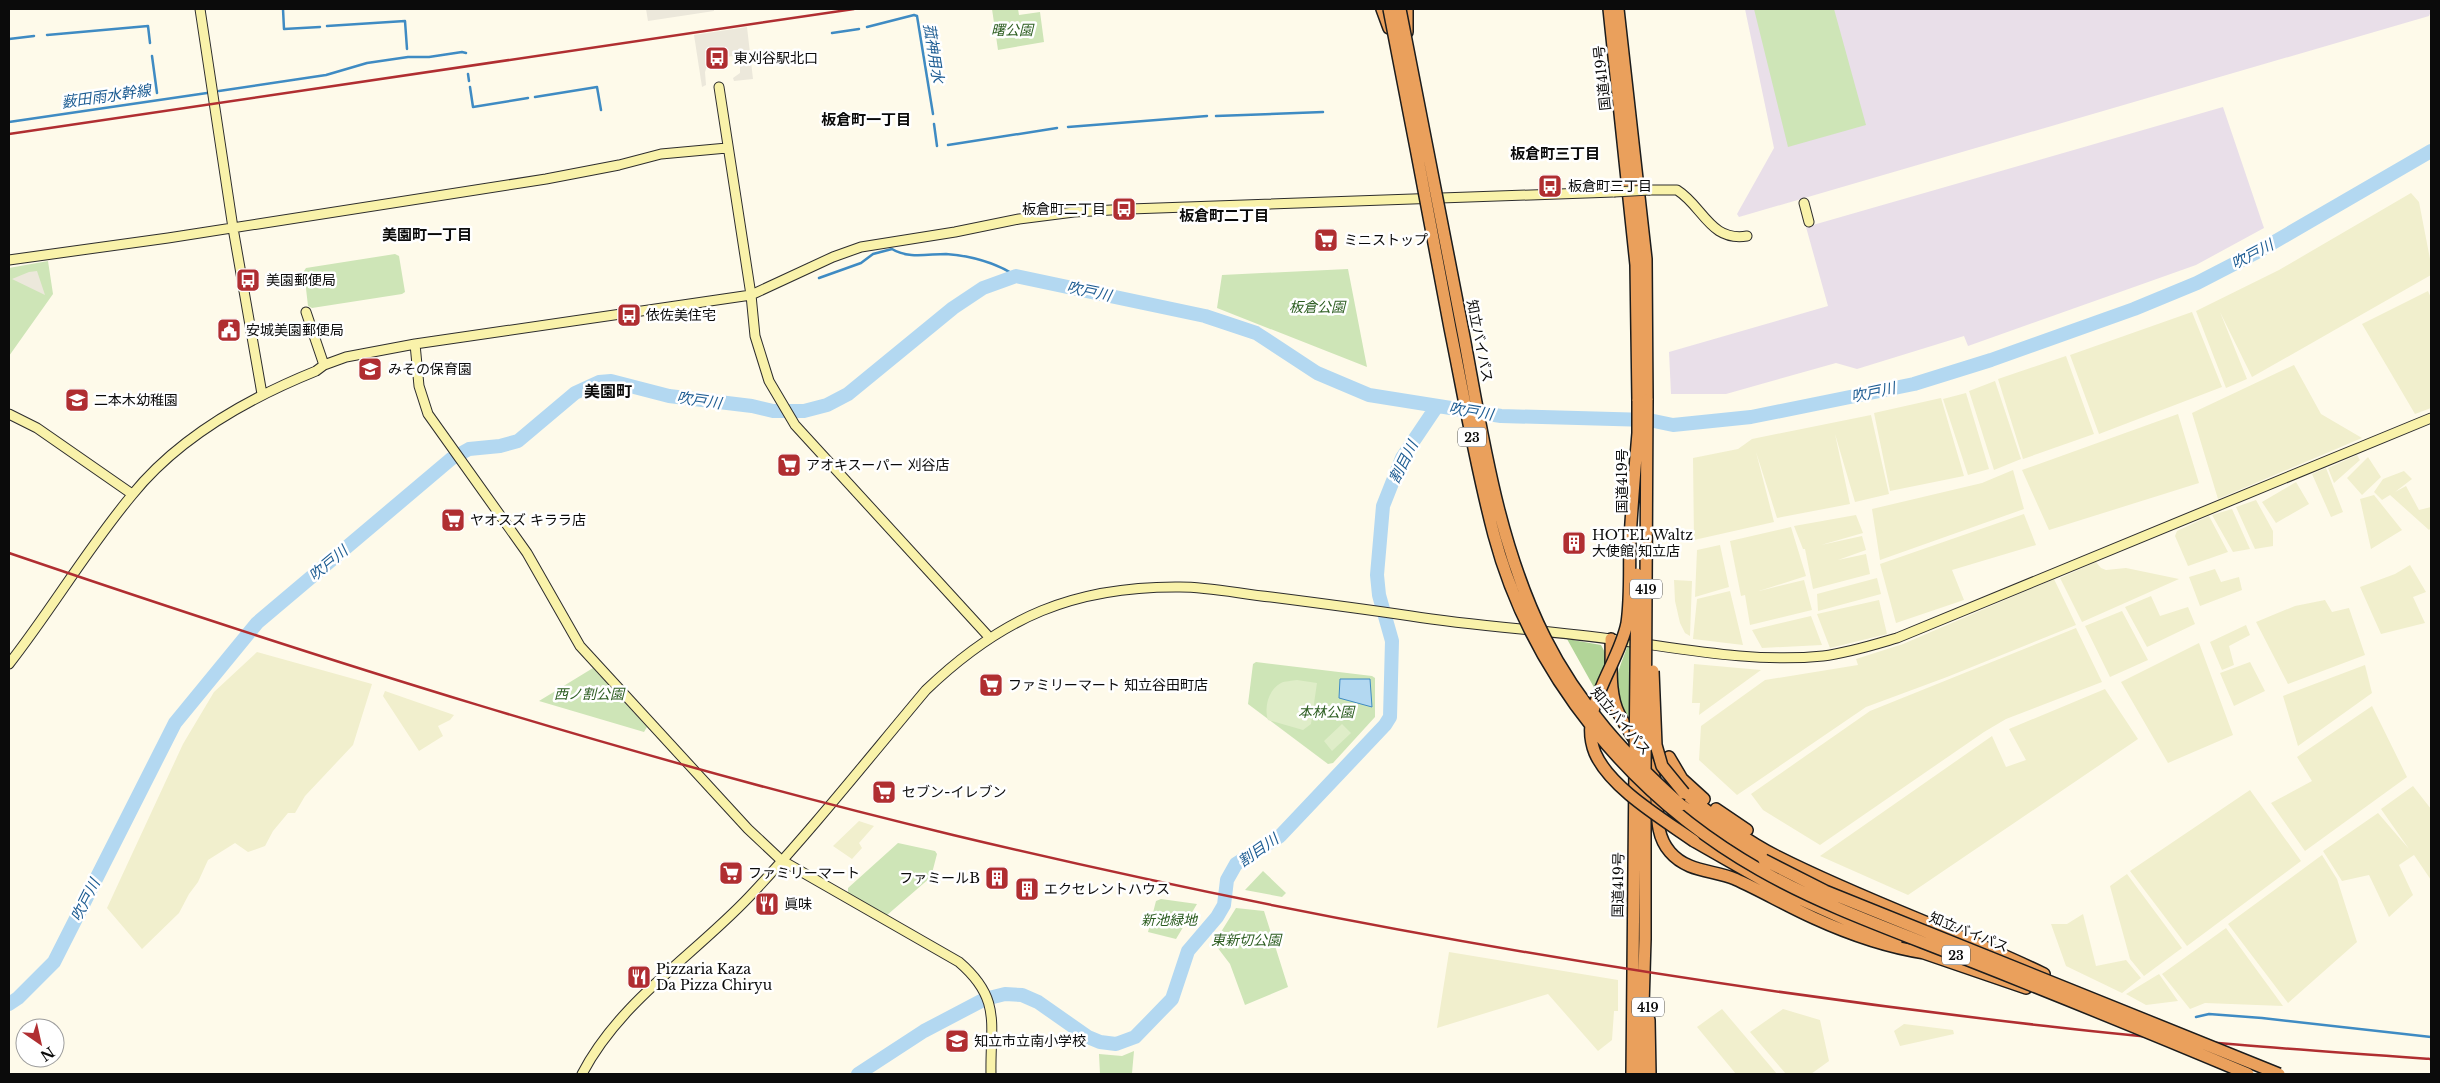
<svg xmlns="http://www.w3.org/2000/svg" width="2440" height="1083" font-family="'Libre Baskerville','Noto Sans JP',serif">
<rect width="100%" height="100%" fill="#fefaea"/>
<path fill="#e9dfe9" d="M1745,9H2429L2431,11L2429,16L1739,217L1737,214L1774,148Z
M2223,107L2264,228L2196,265L1968,346L1964,336L1857,369L1836,363L1726,394H1671L1669,352L1828,306L1806,227Z"/>
<path fill="#f1efcd" d="M2411,193L2419,202L2431,264V275L2252,377L2220,312L2247,379L2226,388L2196,311L2279,270Z
M2428,291L2431,298V408L2415,414L2362,324Z
M2192,312L2222,387L2099,434L2070,355Z
M2066,356L2094,434L2023,459L1998,379Z
M2294,365L2321,414L2362,438L2218,499L2192,413Z
M1995,381L2021,459L1994,470L1969,391Z
M1966,393L1989,469L1968,475L1943,399Z
M1941,398L1964,476L1890,491L1874,413Z
M2178,414L2199,483L2049,530L2022,470Z
M1871,415L1889,494L1855,502L1835,434L1850,504L1777,518L1756,452L1774,522L1694,540L1693,458L1738,449L1752,439Z
M2357,455L2360,460L2334,483L2328,468Z
M2368,457L2381,477L2362,495L2347,478Z
M2326,468L2343,512L2331,517L2312,474Z
M2013,470L2024,509L1880,560L1872,509L1982,483Z
M2404,471L2412,479L2395,492L2406,486L2419,510L2431,507V528L2429,530L2390,495L2382,500L2374,492L2383,479Z
M2296,482L2309,504L2276,523L2262,502Z
M2374,495L2402,530L2371,549L2360,499Z
M2256,500L2273,531V546L2255,549L2236,507Z
M2232,509L2250,549L2233,552L2212,515Z
M2024,514L2036,545L1952,570L1964,600L1896,623L1880,564Z
M1856,515L1863,533L1821,545L1862,536L1866,550L1838,560L1866,554L1870,574L1813,589L1805,549H1803L1794,526Z
M2209,516L2228,552L2188,566L2175,536L2177,531Z
M1791,527L1806,576L1759,591L1804,580L1812,610L1750,625L1745,595L1741,596L1730,541Z
M1720,545L1729,587L1695,597L1697,550Z
M2096,562L2101,568L2106,570L2126,568L2179,579L2082,622L2060,578Z
M2410,565L2426,592L2413,597L2425,623L2381,634L2360,587L2395,574Z
M2215,569L2221,582L2239,577L2242,590L2200,606L2189,577Z
M1877,578L1881,594L1818,611L1817,594Z
M2054,579L2076,625L1947,677L1866,707L1737,795L1699,760L1701,726L1765,680L1858,665L1856,659L1903,644Z
M1674,580L1692,581L1690,636L1685,633L1680,623L1675,601Z
M1730,591L1743,645L1693,639L1697,599Z
M2151,596L2160,616L2188,607L2195,624L2147,647L2125,607Z
M1879,600L1887,634L1830,648L1817,614Z
M2325,600L2332,612L2349,608L2365,655L2288,684L2256,622L2295,606Z
M2122,611L2148,660L2110,677L2085,626Z
M1811,616L1822,645L1762,648L1752,630Z
M2246,625L2250,635L2229,646L2234,665L2222,670L2210,642Z
M2076,628L2102,682L2006,719L1984,732L1820,845L1763,810L1751,794L1870,711Z
M2199,643L2233,735L2168,763L2121,682Z
M257,652L372,684L353,745L305,796L295,813H288L273,831L265,846L248,852L235,843L208,860L198,882L189,894L179,913L142,949L107,908L183,744L214,692Z
M2250,662L2265,691L2234,706L2220,673Z
M1694,664L1761,670L1699,715L1700,703H1692Z
M2365,665L2372,693L2298,746L2283,696Z
M2105,689L2138,739L1908,895L1820,856L1992,736L2006,767L2026,760L2009,729Z
M385,691L454,715L450,720L438,726L443,736L419,751L383,696Z
M2372,706L2407,777L2305,851L2271,803L2312,781L2297,757Z
M2413,786L2431,809V880L2414,855L2399,865L2413,895L2389,917L2369,875L2342,881L2323,851L2378,813L2409,849L2381,809Z
M2250,790L2301,861L2187,946L2130,871Z
M859,821L874,826L859,843L862,848L852,859L833,846Z
M2322,855L2337,879L2357,942L2288,1003L2228,924Z
M2127,874L2182,948L2144,976L2130,959L2110,886Z
M2083,914L2096,966L2126,960L2141,978L2122,993L2066,966L2051,924H2067Z
M2226,928L2283,1006L2205,1003L2190,1009L2162,974Z
M1449,952L1618,980V1011H1614L1612,1040L1598,1051L1548,994L1437,1028Z
M2159,974L2178,1001L2146,1005L2126,994Z
M1722,1009L1777,1074H1736L1697,1027Z
M1783,1009L1820,1020L1829,1061L1811,1074H1786L1750,1032Z
M1904,1024L1953,1030L1954,1034L1900,1046L1894,1031Z"/>
<path fill="#cee5b7" d="M992,9H1018L1019,15L1040,12L1044,42L998,50Z
M1754,9H1834L1866,125L1788,147Z
M395,254L399,256L405,292L402,294L312,308L308,306L304,271L306,268Z
M48,261L53,294L9,356V268Z
M1348,269L1367,367L1217,308L1222,275Z
M1256,662L1372,676L1375,678V717L1333,763L1328,764L1248,704L1253,664Z
M593,668L647,727L644,732L539,701Z
M898,843L935,851L937,854L931,877L886,916L848,893V888Z
M1263,871L1286,893L1282,897L1245,890Z
M1161,899L1197,904L1176,939L1148,932L1156,901Z
M1236,908L1264,911L1288,987L1245,1005L1230,964L1214,943Z
M1134,1051L1132,1073L1100,1074L1099,1054L1122,1056Z"/>
<path fill="#b1d497" d="M1567,639L1601,645L1609,660L1596,691Z
M1628,645H1633L1630,720C1608,690 1616,677 1628,645Z"/>
<path fill="#dfedc8" d="M1297,680L1317,683L1311,724L1303,730L1268,720C1264,708 1268,690 1281,683C1285,681 1292,681 1297,680Z
M1342,724L1351,733L1332,751L1324,741Z"/>
<path fill="#ece8db" d="M646,9H714V11L648,21Z
M747,27L753,79L734,81L733,78L740,73V61L735,56L723,57L707,66L705,72L706,85L702,87L694,35Z
M37,271L45,295L12,279L29,272Z"/>
<path fill="#b3d8f1" stroke="#3f8bc3" d="M1340,679H1370L1372,707L1339,698Z"/>
<g fill="none" stroke-linecap="round" stroke-linejoin="round">
<path stroke="#3f8bc3" stroke-width="2.5" d="M283,9L284,29L320,27
M327,26L405,21L407,49
M867,27L914,15L917,16L933,114
M832,33L859,29
M47,35L148,26L150,43
M9,39L34,36
M152,56L157,93
M408,57H429L462,52L466,53
M468,74L469,81
M470,87L473,107L528,98
M219,91L326,75L367,63L408,57
M535,97L597,87L601,110
M1216,116L1323,112
M9,122L207,93
M934,124L937,146
M1068,127L1207,116
M948,145L1057,128
M819,278L861,263L873,254L892,249C908,259 928,254 946,254C971,256 995,262 1016,276
M2196,1017L2209,1014L2262,1018L2431,1037"/>
<path stroke="#b3d8f1" stroke-width="14" d="M9,1004L18,998L54,962L175,723L257,623L451,459L469,449L500,446L518,441L575,393L599,382L611,381L669,396L752,406L773,411H804L827,405L848,394L953,308L983,288L1016,276L1205,316L1256,333L1317,373L1369,395L1501,416L1649,420L1673,425L1751,417L1914,384L1991,360L2134,309L2197,283L2257,252L2431,151
M858,1074L924,1031L985,999L1005,994L1022,995L1038,1002L1088,1037L1100,1042L1116,1044L1135,1037L1172,999L1188,951L1217,917L1224,905L1227,880L1236,864L1280,836L1385,725L1390,717L1392,641L1379,595L1377,575L1383,506L1402,458L1437,406"/>
<g stroke="#2d2d2d" stroke-width="11">
<path id="secondary" d="M200,9L233,228L262,394
M719,87L751,295L755,336L769,381L795,425L989,637
M1650,190H1677C1703,206 1710,242 1747,236
M1804,203L1809,222
M9,260L168,238L546,179L619,165L661,154L727,148
M306,312L324,365
M415,344L419,386L428,414L527,553L580,646L748,829L781,860L959,962C1002,999 990,1024 991,1074
M9,414L37,428L132,494
M9,664C52,609 87,549 132,495C178,438 249,398 316,371L324,365L346,357L415,344L751,295L833,257L861,247L955,232L1019,219L1074,212L1130,209L1614,192
M582,1074C620,1001 693,956 749,897C811,831 868,759 926,690C1002,617 1074,586 1180,587C1210,587 1241,594 1271,597C1318,603 1364,609 1411,616C1479,627 1549,630 1617,640C1685,649 1754,663 1823,656C1848,653 1873,645 1897,638L2431,418"/>
</g>
<g stroke="#1c1c1c" stroke-width="14">
<path id="highway" d="M1382,9L1389,28
M1407,9V32
M1609,9L1636,265L1638,401
M1618,9L1646,259L1647,400
M1611,639C1612,662 1608,693 1619,714C1629,734 1645,751 1653,773C1662,799 1650,829 1670,852C1687,872 1713,870 1735,879C1762,891 1787,906 1814,918C1849,934 1886,947 1925,953
M1669,757L1682,779L1704,799
M1684,793C1714,816 1744,840 1778,857C1865,901 1957,932 2044,974
M1681,805L1764,860
M1716,809L1747,830
M1694,841L1780,890L1896,942
M1918,951L2026,988
M1649,1020L1650,1074
M1632,1074L1635,767
M1641,1074L1645,939V778"/>
</g>
<use href="#secondary" stroke="#f9f2aa" stroke-width="9"/>
<use href="#highway" stroke="#eaa05c" stroke-width="11"/>
<path stroke="#b02e31" stroke-width="2.5" d="M9,134L854,9
M9,553C320,659 633,758 953,835C1312,921 1678,984 2046,1026C2174,1041 2303,1050 2431,1059"/>
<g stroke="#2d2d2d" stroke-width="11" stroke-linecap="butt">
<path id="secondary-bridge" d="M1614,192L1650,190"/>
</g>
<g stroke="#1c1c1c" stroke-width="14" stroke-linecap="butt">
<path id="highway-bridge" d="M1389,9C1410,115 1430,222 1450,328C1464,397 1476,467 1494,535C1532,677 1633,798 1760,870C1825,907 1898,932 1968,960C2062,997 2155,1035 2248,1074
M1400,9C1421,118 1443,228 1464,337C1483,439 1498,544 1545,638C1578,704 1627,757 1681,805
M1638,433C1635,468 1632,504 1630,539C1629,567 1631,596 1627,623C1619,665 1577,709 1595,753C1610,788 1663,819 1694,841
M1638,441V401
M1653,671L1656,745L1662,766L1684,793
M1635,766L1637,574
M1645,776L1647,400
M1764,860L1825,891L2279,1074"/>
</g>
<use href="#secondary-bridge" stroke="#f9f2aa" stroke-width="9"/>
<use href="#highway-bridge" stroke="#eaa05c" stroke-width="11"/>
</g>
<defs>
<g id="bus-square" transform="scale(1.25)"><rect x="-9" y="-9" width="18" height="18" rx="4" fill="#b02e31" stroke="#fff"/><path d="M-5-6H5V4H4V6H2V4H-2V6H-4V4H-5ZM-3.5-4V0h7V-4ZM-3.5 1.2v1.5H-2V1.2ZM2 1.2v1.5H3.5V1.2Z" fill="#fff"/></g>
<g id="supermarket-square" transform="scale(1.25)"><rect x="-9" y="-9" width="18" height="18" rx="4" fill="#b02e31" stroke="#fff"/><path d="M-6-5.5h2.5l.6 2H6L4.5 2H-2.5L-4.4-4H-6ZM-1.5 3.2a1.3 1.3 0 1 0 .1 0ZM3 3.2a1.3 1.3 0 1 0 .1 0Z" fill="#fff"/></g>
<g id="civic-square" transform="scale(1.25)"><rect x="-9" y="-9" width="18" height="18" rx="4" fill="#b02e31" stroke="#fff"/><path d="M-.6-6.5H3V-4.5H.6V-3L4-1V1h2V6H-6V1h2V-1L-.6-3ZM-1.2 2.5V6h2.4V2.5Z" fill="#fff"/></g>
<g id="school-square" transform="scale(1.25)"><rect x="-9" y="-9" width="18" height="18" rx="4" fill="#b02e31" stroke="#fff"/><path d="M0-5L7-2L0 1L-7-2ZM-4 1L0 2.5L4 1V4Q0 6-4 4Z" fill="#fff"/></g>
<g id="building-square" transform="scale(1.25)"><rect x="-9" y="-9" width="18" height="18" rx="4" fill="#b02e31" stroke="#fff"/><path d="M-4-6H4V6H1V3H-1V6H-4ZM-2.5-4.3h1.7v1.8h-1.7ZM.8-4.3h1.7v1.8H.8ZM-2.5-1h1.7V.8h-1.7ZM.8-1h1.7V.8H.8Z" fill="#fff"/></g>
<g id="restaurant-square" transform="scale(1.25)"><rect x="-9" y="-9" width="18" height="18" rx="4" fill="#b02e31" stroke="#fff"/><path d="M-5-6h1v4h1v-4h1v4h1v-4h1v5L-1.5 .5V6h-2V.5L-5-1ZM5-6V6H3V1.5H1.5Q1.5-4 5-6Z" fill="#fff"/></g>
</defs>
<g fill-rule="evenodd">
<use href="#bus-square" x="717" y="58"/>
<use href="#bus-square" x="1550" y="186"/>
<use href="#bus-square" x="1124" y="209"/>
<use href="#supermarket-square" x="1326" y="240"/>
<use href="#bus-square" x="248" y="280"/>
<use href="#bus-square" x="629" y="315"/>
<use href="#civic-square" x="229" y="330"/>
<use href="#school-square" x="370" y="369"/>
<use href="#school-square" x="77" y="400"/>
<use href="#supermarket-square" x="789" y="465"/>
<use href="#supermarket-square" x="453" y="520"/>
<use href="#building-square" x="1574" y="543"/>
<use href="#supermarket-square" x="991" y="685"/>
<use href="#supermarket-square" x="884" y="792"/>
<use href="#supermarket-square" x="731" y="873"/>
<use href="#building-square" x="997" y="878"/>
<use href="#building-square" x="1027" y="889"/>
<use href="#restaurant-square" x="767" y="904"/>
<use href="#restaurant-square" x="639" y="977"/>
<use href="#school-square" x="957" y="1041"/>
</g>
<g text-anchor="middle" dominant-baseline="central" stroke-width="5" stroke-linejoin="round" paint-order="stroke">
<g fill="#fff" stroke="#545454" stroke-width="1">
<rect x="1458" y="427.5" width="28" height="19" rx="4"/>
<rect x="1630" y="579.5" width="32" height="19" rx="4"/>
<rect x="1942" y="945.5" width="28" height="19" rx="4"/>
<rect x="1632" y="997.5" width="32" height="19" rx="4"/>
</g>
<g font-size="12" font-weight="bold" fill="#0b0b0b">
<text x="1472" y="437">23</text>
<text x="1646" y="589">419</text>
<text x="1956" y="955">23</text>
<text x="1648" y="1007">419</text>
</g>
<g font-size="14" font-style="italic" fill="#2c5d21" stroke="#fff">
<text x="1012" y="30">曙公園</text>
<text x="1317" y="307">板倉公園</text>
<text x="589" y="694">西ノ割公園</text>
<text x="1326" y="712">本林公園</text>
<text x="1169" y="920">新池緑地</text>
<text x="1246" y="940">東新切公園</text>
</g>
<g font-size="14" fill="#0b0b0b" stroke="#fff" text-anchor="start">
<text x="734" y="58">東刈谷駅北口</text>
<text x="1568" y="186">板倉町三丁目</text>
<text x="1106" y="209" text-anchor="end">板倉町二丁目</text>
<text x="1344" y="240">ミニストップ</text>
<text x="266" y="280">美園郵便局</text>
<text x="646" y="315">依佐美住宅</text>
<text x="246" y="330">安城美園郵便局</text>
<text x="388" y="369">みその保育園</text>
<text x="94" y="400">二本木幼稚園</text>
<text x="806" y="465">アオキスーパー 刈谷店</text>
<text x="470" y="520">ヤオスズ キララ店</text>
<text x="1592" y="535">HOTEL Waltz<tspan x="1592" dy="16">大使館 知立店</tspan></text>
<text x="1008" y="685">ファミリーマート 知立谷田町店</text>
<text x="902" y="792">セブン-イレブン</text>
<text x="748" y="873">ファミリーマート</text>
<text x="980" y="878" text-anchor="end">ファミールB</text>
<text x="1044" y="889">エクセレントハウス</text>
<text x="784" y="904">眞味</text>
<text x="656" y="969">Pizzaria Kaza<tspan x="656" dy="16">Da Pizza Chiryu</tspan></text>
<text x="974" y="1041">知立市立南小学校</text>
</g>
<g font-size="14" fill="#0b0b0b" stroke="#fff">
<text transform="translate(1602 78) rotate(-96)">国道419号</text>
<text transform="translate(1480 341) rotate(79)">知立バイパス</text>
<text transform="translate(1622 481) rotate(-90)">国道419号</text>
<text transform="translate(1621 721) rotate(50)">知立バイパス</text>
<text transform="translate(1618 885) rotate(-89)">国道419号</text>
<text transform="translate(1969 932) rotate(22)">知立バイパス</text>
</g>
<g font-size="15" font-style="italic" fill="#1e5d93" stroke="#fff">
<text transform="translate(934 53) rotate(81)">菰神用水</text>
<text transform="translate(106 96) rotate(-8)">薮田雨水幹線</text>
<text transform="translate(2252 254) rotate(-28)">吹戸川</text>
<text transform="translate(1089 291) rotate(12)">吹戸川</text>
<text transform="translate(1873 392) rotate(-12)">吹戸川</text>
<text transform="translate(699 400) rotate(8)">吹戸川</text>
<text transform="translate(1471 411) rotate(9)">吹戸川</text>
<text transform="translate(1403 462) rotate(-63)">割目川</text>
<text transform="translate(328 563) rotate(-40)">吹戸川</text>
<text transform="translate(1258 850) rotate(-35)">割目川</text>
<text transform="translate(85 900) rotate(-63)">吹戸川</text>
</g>
<g font-size="15" font-weight="bold" fill="#0b0b0b" stroke="#fff">
<text x="866" y="119">板倉町一丁目</text>
<text x="1555" y="153">板倉町三丁目</text>
<text x="1224" y="215">板倉町二丁目</text>
<text x="427" y="234">美園町一丁目</text>
</g>
<g font-size="16" font-weight="bold" fill="#0b0b0b" stroke="#fff">
<text x="608" y="391">美園町</text>
</g>
</g>
<rect width="2440" height="1083" fill="none" stroke="#0b0b0b" stroke-width="20"/>
<g transform="translate(40 1043) rotate(146)"><circle r="24" fill="#ffffff" stroke="#9d9d9d"/>
<path d="M0-4L9 19L0 12L-9 19Z" fill="#b02e31"/>
<text y="-8" font-size="14" font-weight="bold" text-anchor="middle" fill="#0b0b0b">N</text>
</g>
</svg>
